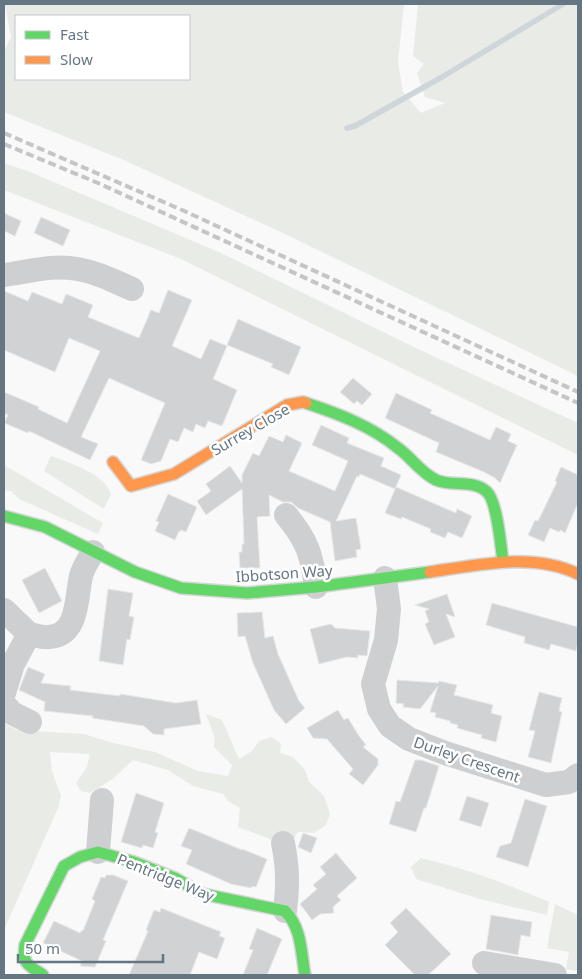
<svg xmlns="http://www.w3.org/2000/svg" width="582" height="979" font-family="'Noto Sans',sans-serif">
<rect width="100%" height="100%" fill="#f9f9f9"/>
<path fill="#e8ebe6" fill-rule="evenodd" d="M5,4H404L398,62L403,92L421,113L445,103L425,97L417,73L424,64L413,56L418,4H578V376L285,234L126,161L4,112V52L11,37ZM16,16H189V79H16Z
M4,163L30,172L221,253L418,349L578,423V455L181,259L4,190Z
M51,456C71,464 103,472 111,494L104,509L44,471Z
M4,465L103,523L98,534L19,499L11,491L4,490Z
M206,714L222,720L239,759L252,751L259,741L272,737L281,744L280,753L293,757L305,770L309,782L324,796L330,814L326,825L314,833L298,832L293,840L286,845L238,827L240,808L228,801L223,794L193,786L168,770L133,760L114,778L90,793L81,791L76,783L87,767L90,754L50,752L52,771L61,796L58,808L4,930V723L17,730L84,734L113,743L155,752L198,771L228,776L232,765L214,747L215,738Z
M421,858C465,868 507,884 549,902L547,915L480,899L416,879L411,867Z
M555,904L578,915V971L566,969L569,952L547,948Z"/>
<g fill="none" stroke-linecap="round" stroke-linejoin="round">
<path stroke="#ced6d9" stroke-width="5.5" d="M347,128L355,126L442,77L563,4"/>
</g>
<path fill="#d0d2d3" stroke="#e8e8e8" d="M4,213L21,221L15,236L4,231Z
M41,217L70,230L63,246L34,233Z
M168,290L192,300L172,346L201,359L210,339L227,346L213,379L237,390L222,426L208,421L205,428L196,424L193,432L184,428L178,442L170,439L161,461L151,464L141,460L165,403L109,378L81,437L98,444L90,460L29,431L28,433L4,423L8,415L4,413V392L39,407L38,409L67,423L100,351L69,338L55,372L4,350V291L28,301L32,292L62,304L66,294L93,305L88,317L139,338L151,310L159,313Z
M238,319L301,347L289,375L271,367L273,364L227,345Z
M353,378L372,394L362,405L357,401L354,404L340,392Z
M396,393L432,410L430,413L490,440L496,427L511,434L508,441L517,445L500,483L495,478L484,472L436,452L439,443L385,418Z
M321,425L349,438L347,443L384,458L381,466L401,475L395,489L360,474L359,477L357,476L336,521L356,518L361,549L356,550L357,557L335,561L330,522L298,508L291,502H283L269,495L270,516L257,517L260,568H240L239,552H242V544H244L242,489L206,515L197,501L211,491L206,484L230,466L242,483V475L253,453L259,456L269,436L283,442L286,435L302,443L289,471L335,491L348,461L312,445Z
M561,467L578,475V503L565,533L560,530L559,532L550,528L544,542L528,535L535,520L538,521L557,482L555,481Z
M396,487L456,513L457,509L472,516L462,538L448,532L445,538L430,532L431,529L402,517L401,519L385,513Z
M168,494L197,507L186,532L181,530L180,532L179,531L175,540L155,531L159,522L156,521Z
M45,568L62,601L39,613L22,580Z
M108,589L133,593L129,616L134,617L130,640L127,639L123,665L99,661Z
M447,594L455,617L446,614L455,637L434,645L425,624L429,622L425,611L429,609L415,605Z
M492,603L578,627V642L576,651L551,644L549,650L524,643L525,637L486,625Z
M262,612L265,638L273,636L278,654L299,701L305,708L286,724L274,710L253,663L245,636L238,637L237,613Z
M331,624L335,628L370,631L367,656L358,655V658L347,657L319,664L310,629Z
M28,667L45,674L41,683L71,686L70,690L120,696V694L176,703L197,700L201,724L164,729V735L153,734L144,726L92,718L93,716L44,711L45,702L19,690Z
M397,680L438,683L439,681L457,685L454,695L493,705L491,713L502,716L496,742L481,738L482,735L457,728L458,725L450,723V721L435,717L436,713L430,712L438,686L420,709L403,707L404,704L396,703Z
M539,692L562,698L559,711L562,712L551,763L528,757L535,731L529,730Z
M338,710L344,720L348,718L359,736L366,745L363,747L378,759V765L363,785L349,774L353,769L327,739L313,738L307,728Z
M415,760H421L439,766L426,808H424L416,832L389,824L396,801L400,802Z
M136,793L164,803L155,832L158,833L153,848L143,845L142,848L121,842Z
M467,796L489,803L481,827L459,820Z
M525,799L547,806L528,867L496,857L500,846L511,843Z
M189,828L242,850V849L267,859L256,887L252,886L251,888L231,884L186,864L192,850L181,846Z
M303,833L317,838L311,853L298,847Z
M336,853L357,878L337,896L341,900L333,907L334,913L320,914L312,920L300,904L317,889L313,885L326,874L320,867Z
M106,875H113L128,881L103,940L106,941L95,967L80,966L82,961L43,943L54,921L80,933L82,930L83,931L95,901L92,899L101,877L105,878Z
M161,908L221,932L219,936L225,938L217,959L199,952L190,975H129L148,931L146,930L154,910L160,912Z
M406,908L451,954L428,975H415L385,945L398,932L390,923Z
M491,915L532,922L530,937L521,935L518,955L486,949Z
M257,928L282,939L267,975H243L253,950L249,949Z"/>
<g fill="none" stroke-linecap="round" stroke-linejoin="round">
<g stroke="#d5d6d7" stroke-width="14">
<path id="fast" d="M306,403C339,414 371,426 398,448C412,458 420,472 436,480C451,487 474,479 487,492C497,501 501,547 503,562
M4,516L45,527L135,572L181,588L247,593L316,587L430,572
M43,975C28,965 22,964 25,945L64,866L80,857L98,852L134,862L175,878L203,894L285,911C302,928 301,953 305,975"/>
</g>
<g stroke="#d5d6d7" stroke-width="14">
<path id="slow" d="M113,462L131,486L174,474L287,405L303,402L306,403
M430,572C477,565 533,552 578,574"/>
</g>
<path stroke="#cecfd0" stroke-width="24" d="M4,275C28,272 53,264 77,269C97,272 114,281 132,289
M286,515C307,540 312,555 316,587
M385,578L389,609L386,640L373,684L379,709L390,726L409,739L445,753L546,785L569,782L578,775
M4,610L29,634L13,664L4,693
M29,634C35,635 43,638 49,637C79,635 76,598 81,576C83,568 89,559 93,552
M4,704L12,713L30,722
M283,843C288,868 288,886 285,911
M98,852L102,800
M484,963L555,975"/>
<use href="#fast" stroke="#63d668" stroke-width="11"/>
<use href="#slow" stroke="#ff974d" stroke-width="11"/>
<path stroke="#c3c5c6" stroke-width="4" stroke-dasharray="8 4" stroke-linecap="butt" d="M4,133L182,210L578,392
M4,144L98,183L578,403"/>
</g>
<g text-anchor="middle" dominant-baseline="central" stroke-width="5" stroke-linejoin="round" paint-order="stroke">
<g font-size="15" fill="#657683" stroke="#fff">
<text transform="translate(250 429) rotate(-30)">Surrey Close</text>
<text transform="translate(284 573) rotate(-4)">Ibbotson Way</text>
<text transform="translate(467 759) rotate(19)">Durley Crescent</text>
<text transform="translate(166 877) rotate(22)">Pentridge Way</text>
</g>
</g>
<rect width="582" height="979" fill="none" stroke="#657683" stroke-width="10"/>
<rect x="15" y="15" width="175" height="65" fill="#ffffff" stroke="#c1c8cd"/>
<rect x="25" y="31" width="25" height="8" fill="#63d668" stroke="#c1c8cd"/>
<text x="60" y="40" font-size="15" fill="#657683">Fast</text>
<rect x="25" y="56" width="25" height="8" fill="#ff974d" stroke="#c1c8cd"/>
<text x="60" y="65" font-size="15" fill="#657683">Slow</text>
<path d="M18 954v8h145v-8" fill="none" stroke="#657683" stroke-width="2.5"/>
<text x="25" y="954" font-size="15" fill="#657683" stroke="#ffffff" stroke-width="4" paint-order="stroke">50 m</text>
</svg>
